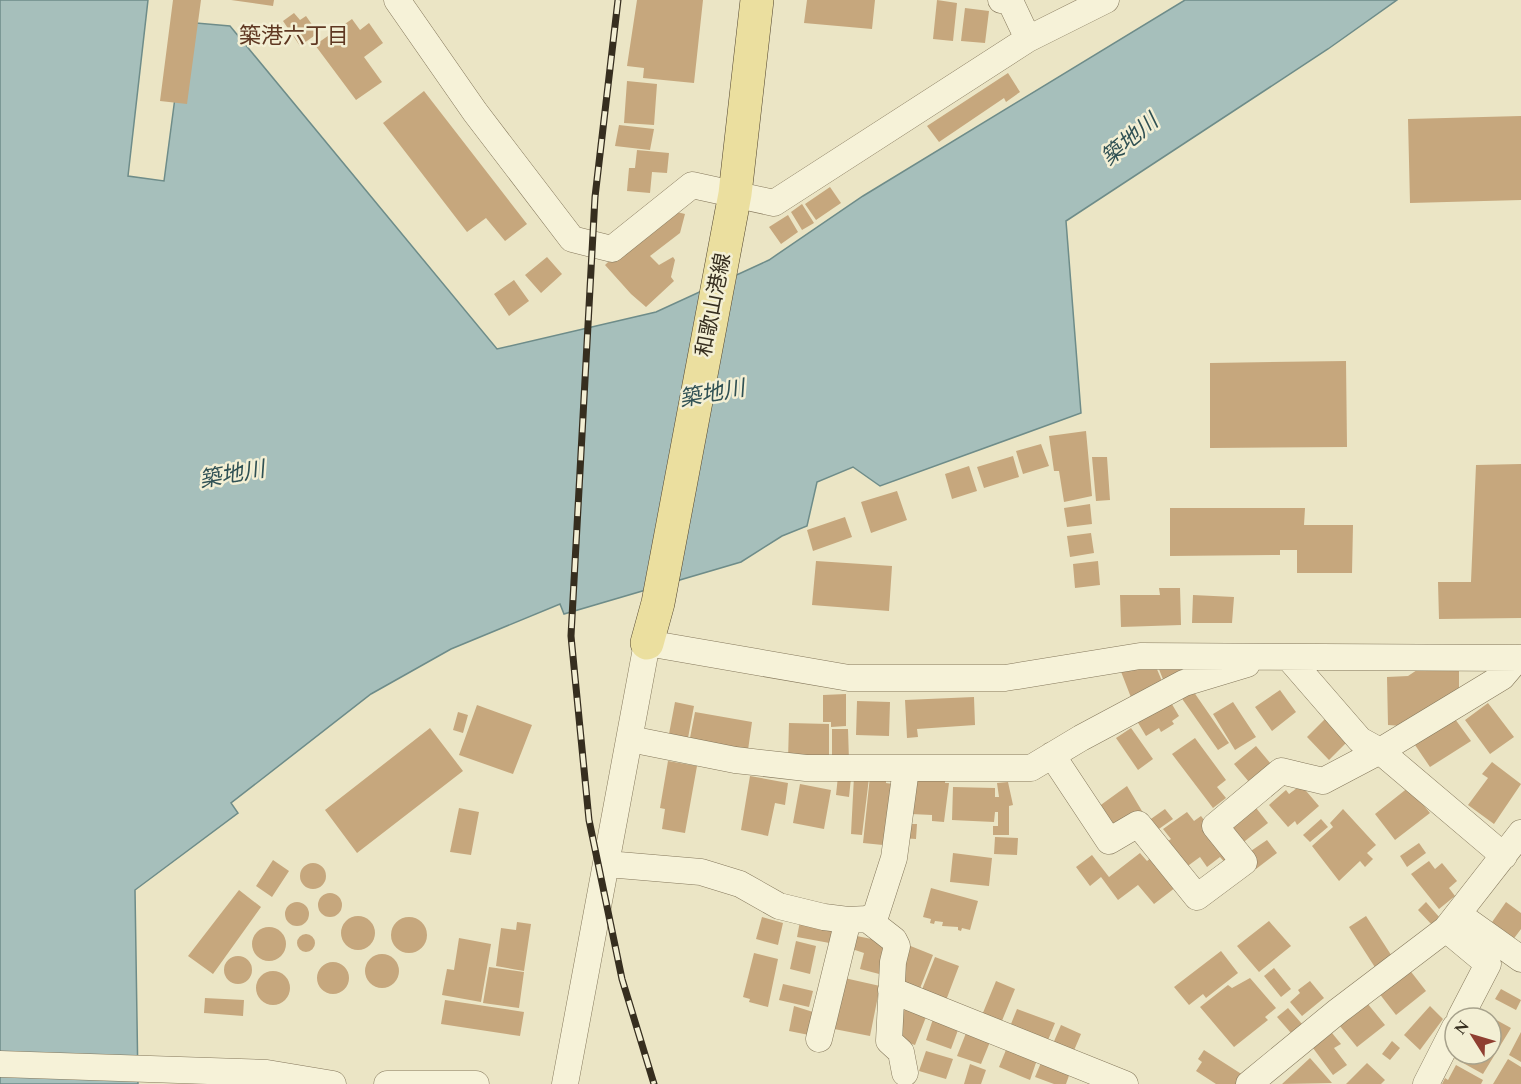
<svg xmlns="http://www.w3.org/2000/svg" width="1521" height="1084" font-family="Spectral,'Noto Sans JP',serif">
<rect width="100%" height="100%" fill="#ebe5c5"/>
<path fill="#a6bfbb" stroke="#6e8c89" stroke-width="1.5" d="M0,0H148L128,176L164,181L185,22L230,26L497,349L656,312L769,260L863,196L1185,0H1397L1328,49L1066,221L1081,413L880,486L853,467L817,482L807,526L782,536L741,562L564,614L560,604L451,649L371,694L231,803L238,813L135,890L138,1084H0Z"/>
<path fill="#c6a77d" d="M173,0H201L187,104L160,101Z
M231,0H274L273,6Z
M637,0H703L694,83L643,78L644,68L627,66Z
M807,0H875L872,29L804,23Z
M937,0L957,3L953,41L933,39Z
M965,8L989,11L985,43L961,41Z
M294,13L300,20L306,16L318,33L300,46L283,21Z
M352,19L360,30L369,23L383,43L364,57L382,82L356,100L315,45Z
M1008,73L1020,92L1006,102L1004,98L939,142L927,126Z
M627,81L657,84L654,125L624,123Z
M424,91L527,224L505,241L486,218L467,232L383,123Z
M1521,116V200L1410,203L1408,119Z
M619,125L654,129L650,150L615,146Z
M637,150L669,153L667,173L652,172L650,193L627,191L629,168H635Z
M830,187L841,203L816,220L805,204Z
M802,204L814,223L802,230L791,212Z
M677,212L685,214L680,233L650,256L659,265L673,257L675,260L671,277L674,281L646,307L631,294L605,265L633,238Z
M788,215L798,232L781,244L769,227Z
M547,257L562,274L541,293L525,275Z
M514,280L529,301L509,316L494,294Z
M1346,361L1347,447L1210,448V363Z
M1086,431L1092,496L1064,502L1059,471H1054L1049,436Z
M1041,444L1049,466L1023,474L1016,451Z
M1013,456L1019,477L984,488L977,467Z
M1092,457H1107L1110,500L1096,501Z
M1521,464V618L1439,619L1438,582H1471L1476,465Z
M969,466L977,491L952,499L945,474Z
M897,491L907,520L871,533L861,502Z
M1090,504L1092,524L1067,527L1064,508Z
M1170,508H1305L1304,525H1353L1352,573H1297V550H1280V555L1170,556Z
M845,517L852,537L813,551L807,530Z
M1091,533L1094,553L1070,557L1067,536Z
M816,561L892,566L889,611L812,605Z
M1098,561L1100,585L1075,588L1073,564Z
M1159,588H1180L1181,625L1121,627L1120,595H1160Z
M1193,595L1234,597L1232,623H1192Z
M1183,660L1185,674L1164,682L1157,664Z
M1156,667L1162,681L1132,700L1120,669Z
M1417,670L1459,671V688L1402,726L1388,725L1387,677L1408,676Z
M1189,685L1229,743L1218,750L1178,693Z
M1280,690L1296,712L1272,731L1255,707Z
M846,694V726L831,727V722H823V695Z
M1167,696L1179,716L1172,721L1174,724L1161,732L1159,728L1146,736L1134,716Z
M974,697L975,725L917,729L918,737L907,738L905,700Z
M857,701L890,702L889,736L856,735Z
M675,702L694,706L688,738L669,734Z
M1233,702L1256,737L1235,750L1213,714Z
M1488,703L1514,737L1490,754L1465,720Z
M477,705L532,725L513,774L459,755Z
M458,712L468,715L463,733L453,730Z
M695,712L752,722L748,750L690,738Z
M1327,717L1349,740L1329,760L1307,737Z
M1455,719L1471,741L1430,767L1415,745Z
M789,723L829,724V760H788Z
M430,728L463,771L357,853L325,810Z
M1131,728L1153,759L1138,770L1116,738Z
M832,729H848L849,761H832Z
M1195,738L1226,780L1217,787L1226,798L1213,808L1172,754Z
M1256,746L1276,770L1254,788L1234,764Z
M668,761L697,766L685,833L662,829L665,809L660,808Z
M1492,762L1521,784L1494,824L1468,805L1488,778L1482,774Z
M946,773L945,783H949L944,822L932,821V815L911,814L910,824H917L916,839L901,838L917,777Z
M750,776L788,783L785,805L775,803L768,836L741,830Z
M838,776L851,778L849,797L836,795Z
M854,776L869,778L862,835L851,834Z
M870,776L886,778V783L900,785L893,846L863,843Z
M1008,782L1013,805L1009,806V835H993V826H998V812H995L994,822L952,820L953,787L995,788V797H999L997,783Z
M800,784L831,790L824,829L793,823Z
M1301,785L1319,806L1297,825L1295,821L1288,827L1269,805L1286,790L1289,794Z
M1127,786L1142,811L1114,831L1098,807Z
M1409,787L1430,813L1395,840L1375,814Z
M1253,804L1268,823L1236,848L1221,828Z
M459,808L479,812L471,855L450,852Z
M1165,809L1173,819L1156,831L1148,821Z
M1343,809L1376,845L1367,853L1373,859L1365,867L1360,861L1339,881L1312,846L1333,827L1330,823Z
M1187,812L1194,821L1201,816L1236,861L1229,867L1220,857L1207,867L1200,857L1185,868L1165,843L1171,839L1163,829Z
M1321,819L1328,827L1310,842L1303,835Z
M995,837L1018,838L1017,855L994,854Z
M1267,840L1277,853L1256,869L1245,855Z
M1419,843L1426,853L1407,867L1400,856Z
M953,853L992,858L989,886L950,882Z
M1140,853L1147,861L1157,853L1180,884L1154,904L1138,885L1118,900L1101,877L1090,886L1076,867L1092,855L1109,877Z
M273,860L289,871L272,897L256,886Z
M1429,861L1435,869L1442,863L1457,881L1449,888L1455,896L1439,909L1411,874Z
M300 876a13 13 0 1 1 26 0a13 13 0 1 1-26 0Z
M931,888L978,901L970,930L962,928L961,931L958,930V927L942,926L943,922L935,921L934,924L930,923L931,919L923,917Z
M239,890L261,907L213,974L188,956Z
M318 905a12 12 0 1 1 24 0a12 12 0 1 1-24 0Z
M1426,902L1440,918L1432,925L1418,910Z
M1506,902L1521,913V929L1512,941L1490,925Z
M285 914a12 12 0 1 1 24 0a12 12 0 1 1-24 0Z
M801,916L839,924L835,944L797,937Z
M1366,916L1395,961L1378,972L1349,927Z
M341 933a17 17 0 1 1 34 0a17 17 0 1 1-34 0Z
M762,917L783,923L778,945L756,939Z
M391 935a18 18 0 1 1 36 0a18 18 0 1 1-36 0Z
M1269,921L1291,946L1259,972L1237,946Z
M517,922L531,924L524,971L496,966L501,928L516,930Z
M252 944a17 17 0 1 1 34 0a17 17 0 1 1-34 0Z
M297 943a9 9 0 1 1 18 0a9 9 0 1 1-18 0Z
M852,935L886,942L883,975L860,969L864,953L849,948Z
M459,938L491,944L481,1002L442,995L447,969L454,970Z
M796,941L816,946L810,974L790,969Z
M908,945L933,955L919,991L894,981Z
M1221,951L1238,973L1206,998L1203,994L1189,1005L1174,987Z
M754,953L778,959L768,1007L749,1002L750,999L743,997Z
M365 971a17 17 0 1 1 34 0a17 17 0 1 1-34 0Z
M224 970a14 14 0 1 1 28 0a14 14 0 1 1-28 0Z
M935,957L959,966L945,1003L919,997Z
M317 978a16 16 0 1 1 32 0a16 16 0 1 1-32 0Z
M1405,964L1426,991L1396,1015L1375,988Z
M489,967L524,972L519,1008L483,1003Z
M1274,968L1291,989L1281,997L1264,976Z
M256 988a17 17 0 1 1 34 0a17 17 0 1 1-34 0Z
M840,977L880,986L870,1036L829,1028Z
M1250,978L1276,1008L1265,1017L1268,1020L1234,1047L1200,1007L1228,985L1232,988Z
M996,981L1015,989L999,1028L980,1020Z
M1310,981L1324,998L1302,1016L1290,1002L1300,993L1298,990Z
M783,984L813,991L809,1007L779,1000Z
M1501,989L1521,1000L1516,1010L1495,999Z
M205,998L244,1000L243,1016L204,1013Z
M1363,998L1385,1025L1357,1047L1335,1020Z
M445,1000L524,1012L520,1036L441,1024Z
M907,1003L928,1012L915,1045L894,1038Z
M794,1006L813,1012L809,1035L789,1031Z
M1430,1006L1443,1019L1420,1050L1404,1035Z
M1288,1008L1302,1024L1291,1033L1277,1017Z
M1017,1009L1055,1023L1046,1045L1009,1029Z
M935,1013L961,1022L951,1049L926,1040Z
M1491,1017L1511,1028L1483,1074L1454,1058L1457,1054H1491Z
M1061,1025L1081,1034L1072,1055L1052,1046Z
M968,1028L992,1037L981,1064L957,1056Z
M1521,1032V1062L1509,1055Z
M1332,1033L1341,1044L1334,1048L1347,1065L1333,1075L1313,1048Z
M1392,1041L1400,1048L1390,1060L1382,1054Z
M1008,1045L1038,1057L1030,1080L999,1067Z
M1204,1050L1243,1075L1237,1084H1216L1196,1071L1202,1062L1198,1059Z
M926,1051L953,1059L946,1079L919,1071Z
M1043,1058L1071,1070L1066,1084H1054L1035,1077Z
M1310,1058L1332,1083L1282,1084Z
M1508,1059L1521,1067V1084H1493Z
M1367,1063L1385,1080L1381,1084H1346Z
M970,1064L986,1070L981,1084H964Z
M1456,1065L1483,1080L1481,1084H1442L1445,1078L1448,1080Z"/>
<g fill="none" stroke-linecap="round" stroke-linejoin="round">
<g stroke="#85785c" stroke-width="27">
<path id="minor" d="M397,0L475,112L572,239L612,249L692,185L774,203L1028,39L1106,0
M1001,0L1010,1L1028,39
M1288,657L1360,740L1380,751L1504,856
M630,739L735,760L806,768H1031L1081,738L1184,683L1247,664
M1052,755L1109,841L1138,824L1197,897L1244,862L1215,826L1281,771L1323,781L1380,751L1502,677L1518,658
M607,864L701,872L740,884L779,906L824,917L848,920L867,919L876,914L894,858L906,769
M1458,914L1521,959
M867,919L894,940L897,946L893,962L889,1041L901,1052L905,1073
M1446,929L1488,964L1460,1018
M891,990L1125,1084
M819,1039L848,920
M0,1064L267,1073L333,1084
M387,1084H476
M565,1084L647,643L849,678H1005L1140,656L1521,658
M1249,1084L1338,1011L1446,929L1521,833
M1426,1084L1455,1027"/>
</g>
<g stroke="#534630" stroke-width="34">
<path id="major" d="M647,643L658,603L735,194L757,0"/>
</g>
<use href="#minor" stroke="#f6f2d8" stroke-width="26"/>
<use href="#major" stroke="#ebdf9f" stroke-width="33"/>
<g stroke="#362e1f" stroke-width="7">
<path id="rail" d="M618,0L595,197L571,636L589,820L622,979L654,1084"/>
</g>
<use href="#rail" stroke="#f3efd4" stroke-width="4.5" stroke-dasharray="14" stroke-linecap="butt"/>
</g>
<g text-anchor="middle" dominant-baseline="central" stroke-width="5" stroke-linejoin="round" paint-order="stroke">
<g font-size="21" fill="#362e1f" stroke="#f3efd4">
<text transform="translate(714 305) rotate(-79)">和歌山港線</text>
</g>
<g font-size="22" fill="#5f3822" stroke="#f3efd4">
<text x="294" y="36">築港六丁目</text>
</g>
<g font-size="22" font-style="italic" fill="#305154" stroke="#f3efd4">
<text transform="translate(1130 140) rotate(-40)">築地川</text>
<text transform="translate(712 394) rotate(-10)">築地川</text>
<text transform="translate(232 475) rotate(-10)">築地川</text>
</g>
</g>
<g transform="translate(1473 1036) rotate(307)"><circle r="28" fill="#f3efd4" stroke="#a7a28c" stroke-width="1.5"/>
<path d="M0-4.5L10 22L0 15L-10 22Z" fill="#8f3f31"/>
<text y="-9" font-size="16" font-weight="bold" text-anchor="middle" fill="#362e1f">N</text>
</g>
</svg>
